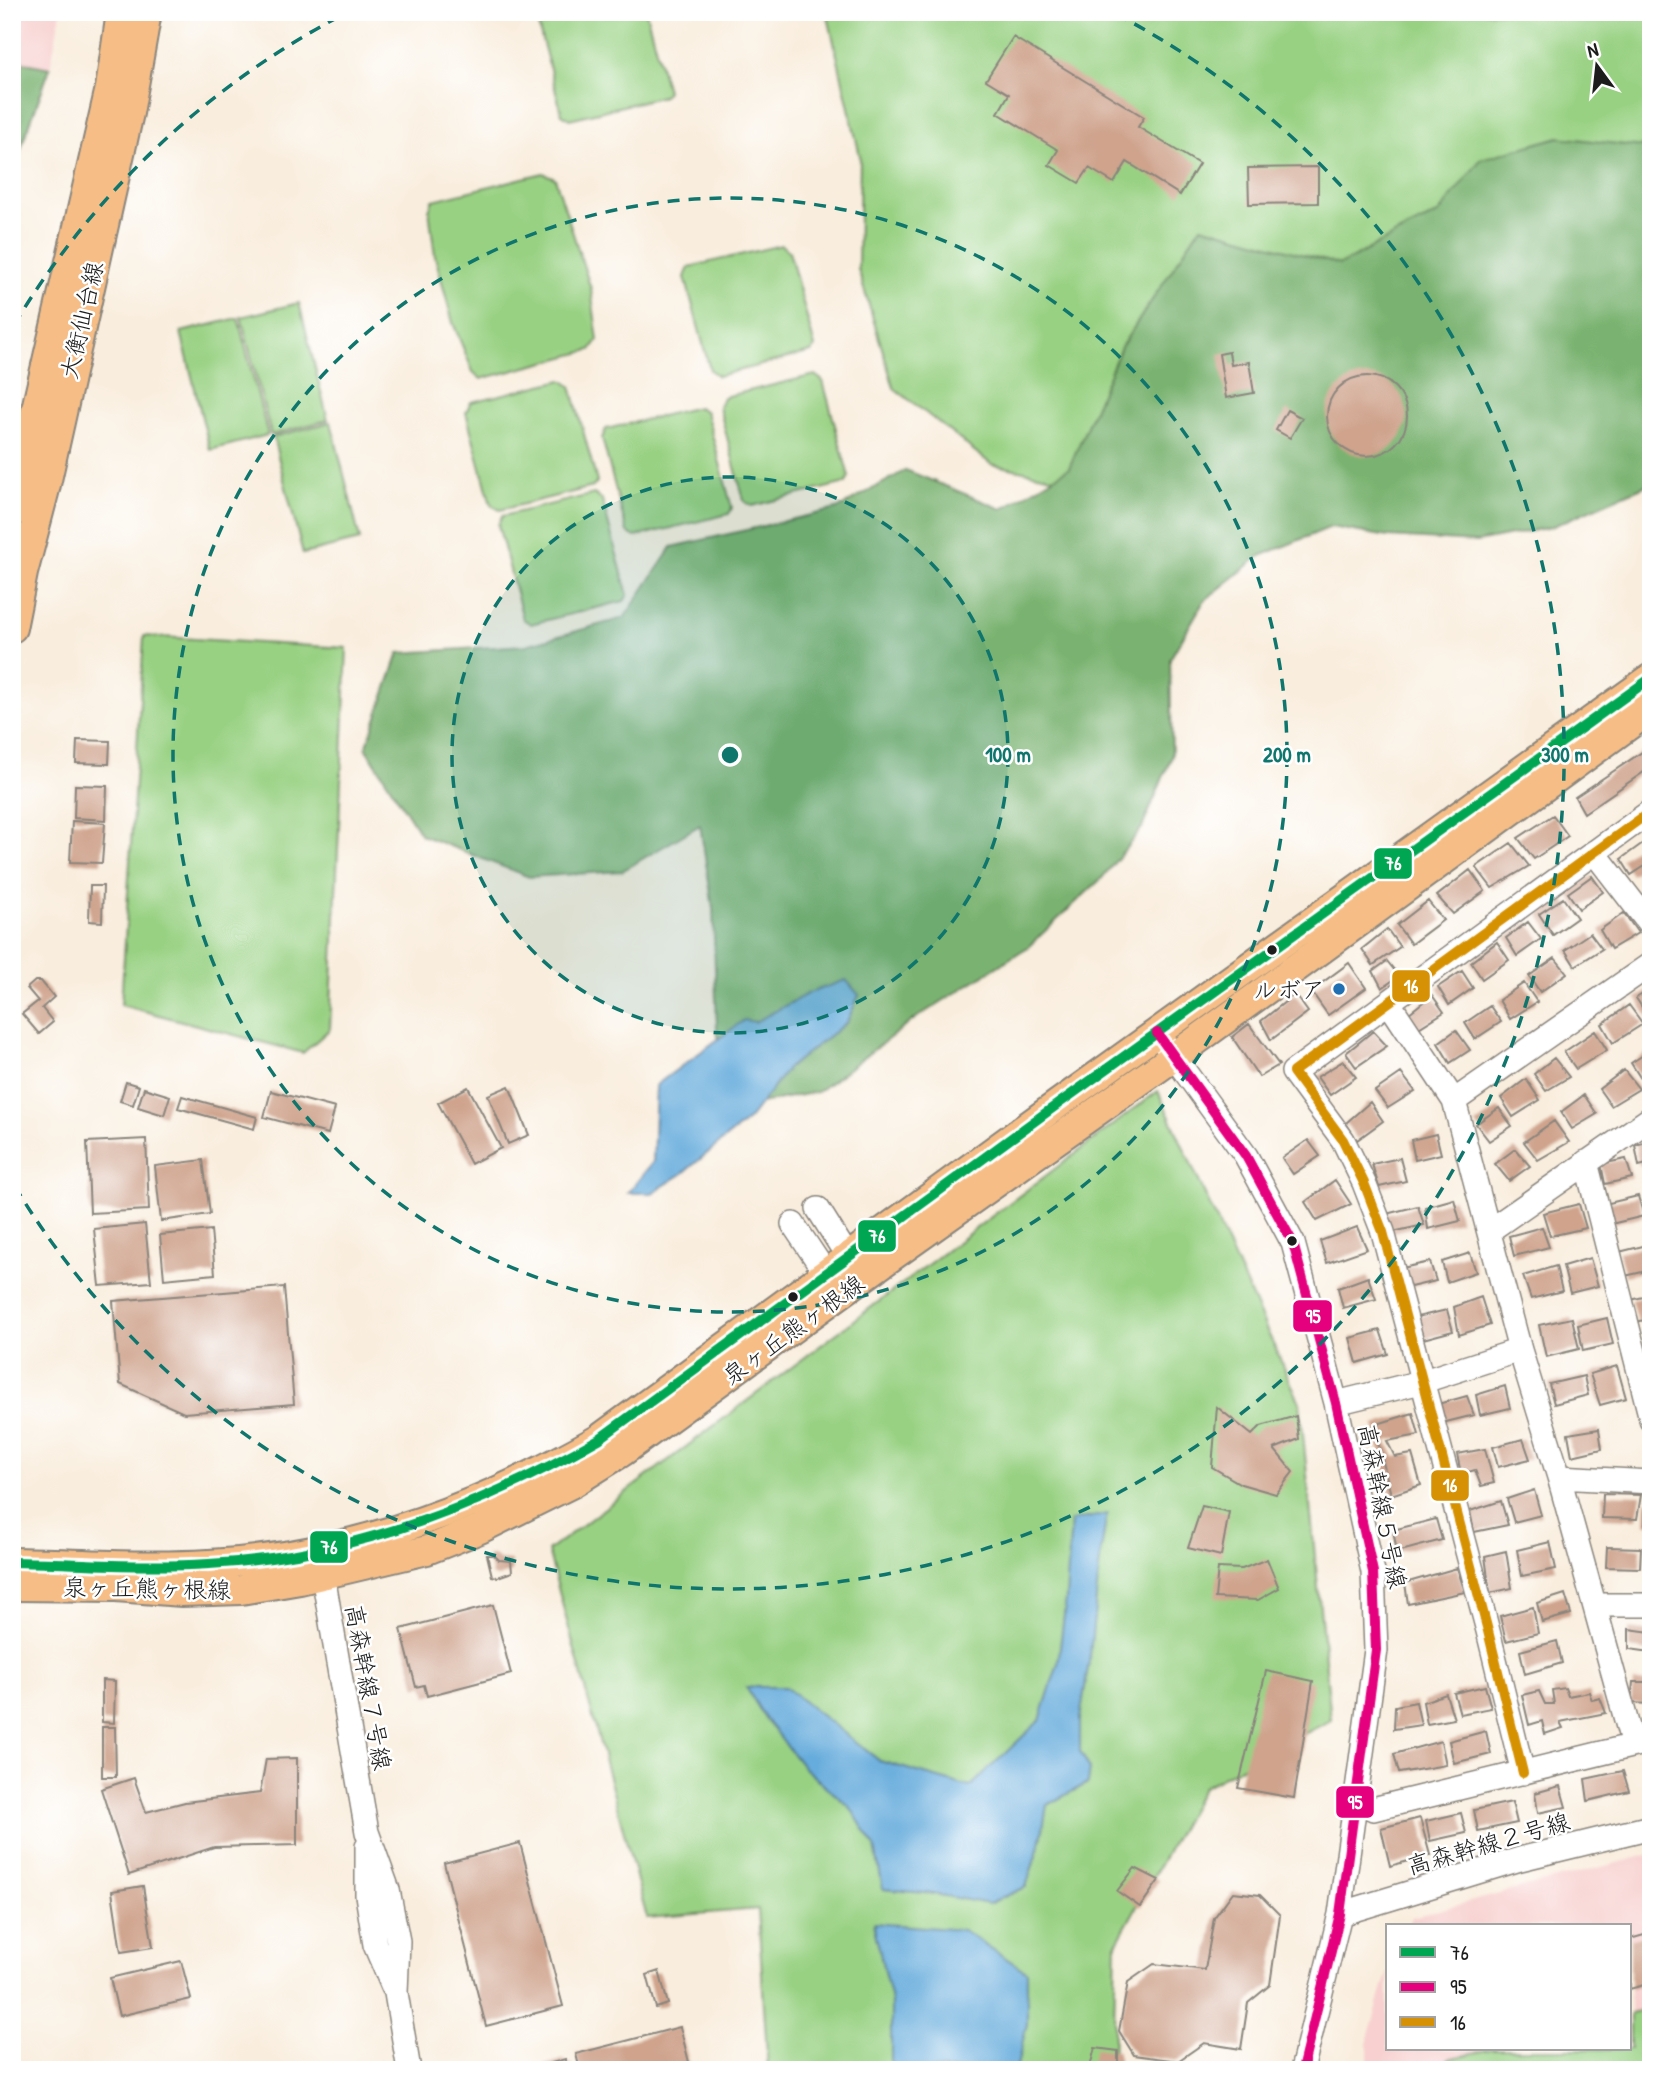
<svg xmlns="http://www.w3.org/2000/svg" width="1663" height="2082" font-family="'Patrick Hand','Klee One',sans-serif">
<rect width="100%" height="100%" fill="#fff"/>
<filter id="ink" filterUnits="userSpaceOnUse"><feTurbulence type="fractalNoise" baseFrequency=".0143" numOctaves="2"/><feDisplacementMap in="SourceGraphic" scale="14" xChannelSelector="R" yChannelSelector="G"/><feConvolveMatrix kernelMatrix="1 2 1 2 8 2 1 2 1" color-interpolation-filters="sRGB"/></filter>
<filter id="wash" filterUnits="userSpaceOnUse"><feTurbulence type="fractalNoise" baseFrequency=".00686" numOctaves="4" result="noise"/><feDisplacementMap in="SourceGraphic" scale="28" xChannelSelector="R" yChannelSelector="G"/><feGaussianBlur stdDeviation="1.57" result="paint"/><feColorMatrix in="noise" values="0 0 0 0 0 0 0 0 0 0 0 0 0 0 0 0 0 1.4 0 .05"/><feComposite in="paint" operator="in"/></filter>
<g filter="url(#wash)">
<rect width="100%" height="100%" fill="#f9eede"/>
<path fill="#f7d0cf" d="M12,12H61L50,68L12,60Z
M1651,1854V2070H1368V2038L1388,1970V2049H1630V1926H1408L1412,1917Z"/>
<path fill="#99d183" stroke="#5a7650" stroke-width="2" d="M540,12H646L667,91L663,96L570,119L562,114L537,21Z
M827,12H1651V425L1108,489L991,464L894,388L858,269L860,156Z
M543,173L555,178L591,289L598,340L591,350L481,379L473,372L453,323L435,256L429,210L433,200Z
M781,245L789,251L815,347L811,352L718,376L710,370L685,277L689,267Z
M299,303L328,420L271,435L241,317Z
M238,318L268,435L210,450L181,332Z
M815,375L823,381L849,477L846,483L752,506L744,501L719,407L723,397Z
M562,380L571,386L597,482L593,487L500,510L491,505L466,412L471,402Z
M698,407L706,412L732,508L729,514L635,537L627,532L602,438L606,429Z
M331,422L360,540L303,554L273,437Z
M594,494L602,500L628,595L624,601L531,624L523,619L498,525L502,516Z
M144,636L347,648L330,1029L303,1053L121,1005Z
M1158,1091L1300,1403L1331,1720L1203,1787L1116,1944L1113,2070H768L758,1909L647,1918L548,1551Z
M1651,2008V2070H1451L1448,2059L1490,2049H1630V2013Z"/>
<path fill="#7ab371" stroke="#4b6846" stroke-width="2" d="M12,60L50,68L12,173Z
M1559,137L1651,148V483L1551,527L1477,542L1388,537L1331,527L1260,556L1204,601L1170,659L1172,756L1142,828L1102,878L1028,947L919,1016L817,1092L751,1105L727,1087L717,1031L713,909L700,825L622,871L529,877L421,835L366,748L399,653L526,645L624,618L672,547L837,509L906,470L1002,509L1069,468L1121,347L1201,226L1340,265L1400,232L1438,214L1481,159Z"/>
<path fill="#66acdc" stroke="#41647c" stroke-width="2" d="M846,980L859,995L847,1022L788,1068L749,1119L682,1174L652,1193H628L653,1162L656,1085L744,1020L755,1022L809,993Z
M1107,1514L1101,1551L1090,1655L1080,1719V1751L1090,1769L1088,1783L1047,1805L1041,1840L1026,1887L989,1904L934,1894L883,1889L875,1847L850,1807L804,1768L766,1720L746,1687H785L880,1761L970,1787L1040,1720L1058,1663L1066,1599L1071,1521Z
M873,1923L963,1930L1027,1972V2024L1016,2070H891V2001Z"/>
<g id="blocks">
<path fill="#cfa38c" d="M1013,37L1144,117L1138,127L1199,164L1180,195L1127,162L1114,183L1089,168L1079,183L1049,165L1058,150L998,113L1009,94L986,80Z
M1318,167V203L1249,204L1248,168Z
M1229,352L1231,365L1249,362L1254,393L1226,398L1219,354Z
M1327 416a40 40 0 1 1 80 0a40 40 0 1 1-80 0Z
M1287,410L1302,418L1290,438L1276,430Z
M77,740L110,741L109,764L76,763Z
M1651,746V767L1584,813L1575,797Z
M75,785L107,786L106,820L74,818Z
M1553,815L1568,836L1534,859L1518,838Z
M72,821L105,823L102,863L70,862Z
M1647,840L1651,845V862L1631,875L1621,859Z
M1511,843L1529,866L1492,888L1476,867Z
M1470,870L1485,891L1453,914L1437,896Z
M1592,876L1603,892L1579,909L1568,893Z
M90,886H103L102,922L89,921Z
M1563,898L1577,918L1553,935L1539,914Z
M1428,901L1443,920L1411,944L1397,925Z
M1624,913L1638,933L1611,949L1600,930Z
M1528,922L1541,939L1517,956L1506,938Z
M1387,929L1400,947L1373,965L1362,949Z
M1590,933L1602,949L1575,966L1565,950Z
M1497,942L1509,960L1482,979L1471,962Z
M1555,958L1567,973L1540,992L1529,976Z
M1387,961L1399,976L1382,988L1373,971Z
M1349,963L1366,988L1328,1015L1311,991Z
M1462,971L1473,988L1449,1005L1438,987Z
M35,981H41L54,997L42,1008L53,1022L39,1034L22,1014L38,1001L27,988Z
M1524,983L1537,1002L1510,1019L1499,1000Z
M1651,989V1017L1649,1018L1636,998Z
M1295,994L1308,1012L1271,1040L1261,1021Z
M1432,995L1444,1012L1417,1029L1408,1014Z
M1629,1005L1643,1024L1613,1043L1602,1024Z
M1490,1006L1501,1022L1475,1039L1465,1023Z
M1249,1024L1279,1065L1259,1077L1232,1037Z
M1456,1030L1470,1050L1450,1063L1438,1043Z
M1373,1031L1387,1046L1356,1067L1346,1053Z
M1595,1031L1607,1050L1576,1069L1564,1052Z
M1651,1050V1078L1643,1082L1631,1063Z
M1554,1058L1569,1077L1546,1091L1534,1074Z
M1343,1061L1356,1077L1330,1095L1317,1077Z
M1624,1070L1639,1089L1611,1106L1599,1089Z
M1401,1073L1415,1091L1388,1108L1375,1091Z
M1526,1079L1540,1100L1513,1117L1501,1098Z
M126,1082L139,1086L133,1105L120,1101Z
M509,1086L529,1135L508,1144L488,1095Z
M468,1087L501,1148L471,1164L438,1103Z
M144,1088L170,1096L164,1115L138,1107Z
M271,1091L335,1108L328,1134L264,1117Z
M1584,1095L1597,1114L1572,1129L1561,1112Z
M182,1096L257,1117L254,1129L178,1108Z
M1370,1102L1383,1121L1357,1140L1346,1123Z
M1499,1108L1512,1126L1489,1141L1476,1124Z
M1554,1121L1569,1142L1538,1160L1524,1142Z
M1436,1134L1441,1154L1415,1160L1411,1140Z
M146,1139L149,1210L90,1213L87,1142Z
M1308,1140L1320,1156L1293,1174L1282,1158Z
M1651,1141V1163L1639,1166L1635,1145Z
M1515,1149L1530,1166L1509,1181L1495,1164Z
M1400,1158L1406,1181L1379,1187L1372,1164Z
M1626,1159L1632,1178L1605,1184L1601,1164Z
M203,1160L210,1214L161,1221L155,1166Z
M1335,1180L1351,1204L1317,1221L1305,1202Z
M1651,1193V1213H1650L1644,1195Z
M1638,1196L1644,1216L1611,1224L1605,1204Z
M1454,1199L1460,1221L1428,1229L1425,1207Z
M1579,1204L1586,1228L1550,1236L1543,1213Z
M1418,1206L1424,1225L1388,1233L1386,1214Z
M145,1224L151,1282L100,1286L94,1229Z
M1357,1227L1367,1249L1327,1263L1320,1241Z
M1542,1227L1549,1247L1514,1256L1509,1236Z
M211,1230L215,1274L164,1279L160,1235Z
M1651,1244V1270L1625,1276L1619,1252Z
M1470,1253L1476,1272L1447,1282L1442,1262Z
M1590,1258L1598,1286L1570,1293L1563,1266Z
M1430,1262L1436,1281L1406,1288L1402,1268Z
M1556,1266L1562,1291L1531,1299L1523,1276Z
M1368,1277L1376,1299L1343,1308L1338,1288Z
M284,1287L294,1404L184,1413L120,1384L113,1301Z
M1651,1295V1318L1637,1322L1631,1300Z
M1481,1297L1490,1325L1459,1335L1454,1307Z
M1447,1310L1453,1331L1423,1339L1417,1317Z
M1572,1318L1579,1349L1546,1357L1539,1325Z
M1607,1318L1613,1344L1583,1351L1578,1325Z
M1380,1330L1388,1354L1357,1363L1350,1338Z
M1617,1366L1626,1398L1600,1405L1590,1374Z
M1584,1376L1588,1395L1554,1404L1549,1384Z
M1505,1386L1510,1408L1480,1415L1476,1395Z
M1467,1396L1474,1415L1442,1423L1438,1404Z
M1217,1407L1252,1435L1261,1426L1296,1416L1299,1439L1274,1449L1293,1472L1276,1494L1241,1484L1212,1467Z
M1413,1413L1419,1435L1387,1441L1395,1457L1412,1454L1421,1485L1391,1495L1374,1425Z
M1599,1429L1602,1449L1572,1456L1568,1434Z
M1523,1439L1530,1459L1498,1467L1493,1447Z
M1485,1449L1494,1483L1481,1486L1475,1470L1461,1474L1457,1454Z
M1534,1490L1541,1515L1514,1522L1507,1499Z
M1603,1494L1641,1495L1637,1519L1602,1518Z
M1501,1501L1508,1525L1474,1532L1470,1511Z
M1646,1501H1651V1524H1645Z
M1202,1506L1229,1512L1221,1556L1188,1548Z
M1436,1519L1442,1540L1397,1552L1393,1530Z
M1550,1542L1556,1569L1522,1576L1517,1550Z
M1607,1547L1641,1548L1640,1568L1606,1567Z
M1506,1551L1512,1588L1490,1593L1485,1556Z
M487,1555H494L499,1560L511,1561L512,1572L498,1577L492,1576Z
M1267,1559L1279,1588L1258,1600L1215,1598L1218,1568L1242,1569Z
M1457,1568L1465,1592L1408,1604L1405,1583Z
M1565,1594L1571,1614L1542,1622L1537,1603Z
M493,1605L511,1674L427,1696L424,1685L416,1687L401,1629Z
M1533,1607L1538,1633L1506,1641L1500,1616Z
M1629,1629L1651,1632V1652L1629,1649Z
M1557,1641L1562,1663L1525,1674L1520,1651Z
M1266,1671L1313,1681L1294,1798L1238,1788Z
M102,1680L115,1681L114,1723L102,1722Z
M1633,1682H1651V1704L1631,1703Z
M1485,1686L1491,1708L1460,1714L1454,1693Z
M1565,1688L1568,1696L1589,1692L1592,1700L1600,1698L1606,1713L1560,1722L1563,1728L1545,1734L1542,1721L1529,1725L1522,1695L1539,1691L1545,1704H1554L1552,1690Z
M1446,1694L1454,1719L1427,1724L1423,1702Z
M1416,1702L1421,1725L1394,1729L1395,1706Z
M102,1727H115L116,1777H102Z
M1486,1731L1491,1754L1454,1763L1449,1741Z
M1441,1741L1446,1765L1399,1773L1394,1754Z
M297,1758V1845L214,1847L129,1875L101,1789L134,1778L146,1812L185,1802L260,1793L266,1759Z
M1623,1771L1629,1791L1588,1801L1585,1779Z
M1560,1786L1566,1807L1538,1813L1535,1793Z
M1512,1802L1517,1823L1478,1831L1474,1810Z
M1461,1813L1466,1833L1430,1841L1426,1821Z
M1420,1818L1430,1855L1390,1866L1381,1828Z
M520,1843L563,2006L486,2026L444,1863Z
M1135,1868L1159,1880L1140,1907L1117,1891Z
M143,1886L153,1947L121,1952L112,1891Z
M1233,1892L1260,1895L1280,1915L1270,1985L1248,2003L1241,2049L1204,2043L1178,2061L1134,2055L1119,2031L1128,1982L1154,1964L1205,1970L1214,1918Z
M1651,1933V1983L1630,1989V1939Z
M181,1961L191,1999L119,2016L110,1978Z
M659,1971L668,2004L656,2008L647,1975Z
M680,2027L691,2070H580L576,2054Z
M1095,2048L1118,2051V2070H1089Z
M565,2059L566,2064L571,2063L573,2070H529Z"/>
</g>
</g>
<g filter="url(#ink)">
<use href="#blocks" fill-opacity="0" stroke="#8a857d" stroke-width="2"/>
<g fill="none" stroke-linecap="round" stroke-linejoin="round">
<g stroke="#8a857d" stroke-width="26">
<path id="minor" d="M1594,852L1651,926
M1389,1003L1454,1101L1520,1350L1559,1477L1633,1745
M1157,1033L1246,1156L1293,1243L1336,1403L1373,1572L1376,1650L1340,1914L1302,2070
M1454,1101L1651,964
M1586,1162L1651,1419
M818,1209L848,1257
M793,1224L835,1287
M1490,1230L1651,1118
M1336,1403L1421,1382L1520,1350
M1559,1477L1651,1482
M320,1558L367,1832L388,1890L398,1941L396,1993L409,2070
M1595,1605H1651
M1523,1773L1488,1631L1383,1232L1364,1183L1343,1140L1293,1072L1651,811
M1373,1809L1651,1741
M367,1847V1895L375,1945L393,1987
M1340,1914L1520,1859L1651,1827"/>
</g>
<g stroke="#8a857d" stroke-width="32">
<path id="major" d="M12,513L110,88L121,12
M12,628L23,573L45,489L129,113L147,12
M12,1562C78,1563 143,1568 209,1564C348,1557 479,1508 599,1439L1058,1104L1651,678
M12,1586L116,1587L182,1592L241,1590L300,1580L427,1550L480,1529L573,1483L622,1452L891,1257L1175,1056L1651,709"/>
</g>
<use href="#minor" stroke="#fff" stroke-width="23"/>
<use href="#major" stroke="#f6be86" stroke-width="28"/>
<g stroke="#fff" stroke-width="16">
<path id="bus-1" d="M12,1562C78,1563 143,1568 209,1564C348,1557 479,1508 599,1439L1058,1104L1651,678"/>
</g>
<g stroke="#fff" stroke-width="16">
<path id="bus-2" d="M1157,1033L1246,1156L1293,1243L1336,1403L1373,1572L1376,1650L1340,1914L1302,2070"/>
</g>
<g stroke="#fff" stroke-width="16">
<path id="bus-3" d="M1523,1773L1488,1631L1383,1232L1364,1183L1343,1140L1293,1072L1651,811"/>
</g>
<use href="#bus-1" stroke="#00a651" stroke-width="10"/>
<use href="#bus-2" stroke="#e5007d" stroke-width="10"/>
<use href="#bus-3" stroke="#d69104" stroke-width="10"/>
</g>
</g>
<circle cx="730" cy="755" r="278" fill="#0f766e" fill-opacity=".12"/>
<g fill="none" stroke="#0f766e" stroke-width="3.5" stroke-dasharray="12 9">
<circle cx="730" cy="755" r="278"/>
<circle cx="730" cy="755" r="557"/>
<path d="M14 325A835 835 0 0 1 344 14M1116 14A835 835 0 1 1 14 1185"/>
</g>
<g fill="#1c1c1c" stroke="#fff" stroke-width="2.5">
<circle cx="1272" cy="950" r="6"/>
<circle cx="1292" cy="1241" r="6"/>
<circle cx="793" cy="1297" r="6"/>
</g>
<circle fill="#1f6fb2" stroke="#fff" stroke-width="2.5" cx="1339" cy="989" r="7"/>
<g text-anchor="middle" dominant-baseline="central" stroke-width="5" stroke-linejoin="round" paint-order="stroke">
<g font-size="24" fill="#1c1c1c" stroke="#fff">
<text transform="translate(81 320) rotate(-77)">大衡仙台線</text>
<text transform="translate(793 1329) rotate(-36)">泉ヶ丘熊ヶ根線</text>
<text transform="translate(1383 1506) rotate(79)">高森幹線５号線</text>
<text transform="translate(147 1588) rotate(1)">泉ヶ丘熊ヶ根線</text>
<text transform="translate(369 1687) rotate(80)">高森幹線７号線</text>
<text transform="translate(1488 1843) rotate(-16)">高森幹線２号線</text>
</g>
<g font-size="24" fill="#1c1c1c" stroke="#fff" text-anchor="end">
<text x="1325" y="989">ルボア</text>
</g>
</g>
<circle cx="730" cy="755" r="10" fill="#0f766e" stroke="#fff" stroke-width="3.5"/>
<g font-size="21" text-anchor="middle" font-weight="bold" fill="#0f766e" stroke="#fff" stroke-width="5" stroke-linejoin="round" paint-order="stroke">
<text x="1008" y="762">100 m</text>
<text x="1287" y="762">200 m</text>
<text x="1565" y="762">300 m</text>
</g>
<g stroke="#fff" stroke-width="2.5">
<rect x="1373" y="847" width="40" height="33" rx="7" fill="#00a651"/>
<rect x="1391" y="969" width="40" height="34" rx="7" fill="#d69104"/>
<rect x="857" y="1219" width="40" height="34" rx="7" fill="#00a651"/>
<rect x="1292" y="1299" width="41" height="34" rx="7" fill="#e5007d"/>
<rect x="1430" y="1469" width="40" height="33" rx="7" fill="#d69104"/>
<rect x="309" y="1530" width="40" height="34" rx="7" fill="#00a651"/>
<rect x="1335" y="1785" width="40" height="34" rx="7" fill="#e5007d"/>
</g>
<g font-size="19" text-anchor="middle" font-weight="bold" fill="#fff">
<text x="1393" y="870">76</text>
<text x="1411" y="993">16</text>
<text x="877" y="1243">76</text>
<text x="1313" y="1323">95</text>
<text x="1450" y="1492">16</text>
<text x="329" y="1554">76</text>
<text x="1355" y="1809">95</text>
</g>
<rect width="1663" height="2082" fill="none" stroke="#fff" stroke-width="42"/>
<rect x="1386" y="1924" width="245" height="126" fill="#ffffff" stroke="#a4a4a4" stroke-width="2"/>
<rect x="1400" y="1947" width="35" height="10" fill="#00a651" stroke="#a4a4a4" stroke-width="2"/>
<text x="1450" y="1960" font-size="21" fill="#1c1c1c">76</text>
<rect x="1400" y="1982" width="35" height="10" fill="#e5007d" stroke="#a4a4a4" stroke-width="2"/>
<text x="1450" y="1994" font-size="21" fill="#1c1c1c">95</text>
<rect x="1400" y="2017" width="35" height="10" fill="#d69104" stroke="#a4a4a4" stroke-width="2"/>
<text x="1450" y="2030" font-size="21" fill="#1c1c1c">16</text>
<g transform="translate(1597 66) rotate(345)" stroke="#ffffff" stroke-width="5" paint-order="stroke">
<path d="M0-5L12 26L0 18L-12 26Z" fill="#1c1c1c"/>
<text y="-10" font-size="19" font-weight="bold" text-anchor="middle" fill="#1c1c1c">N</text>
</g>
</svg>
